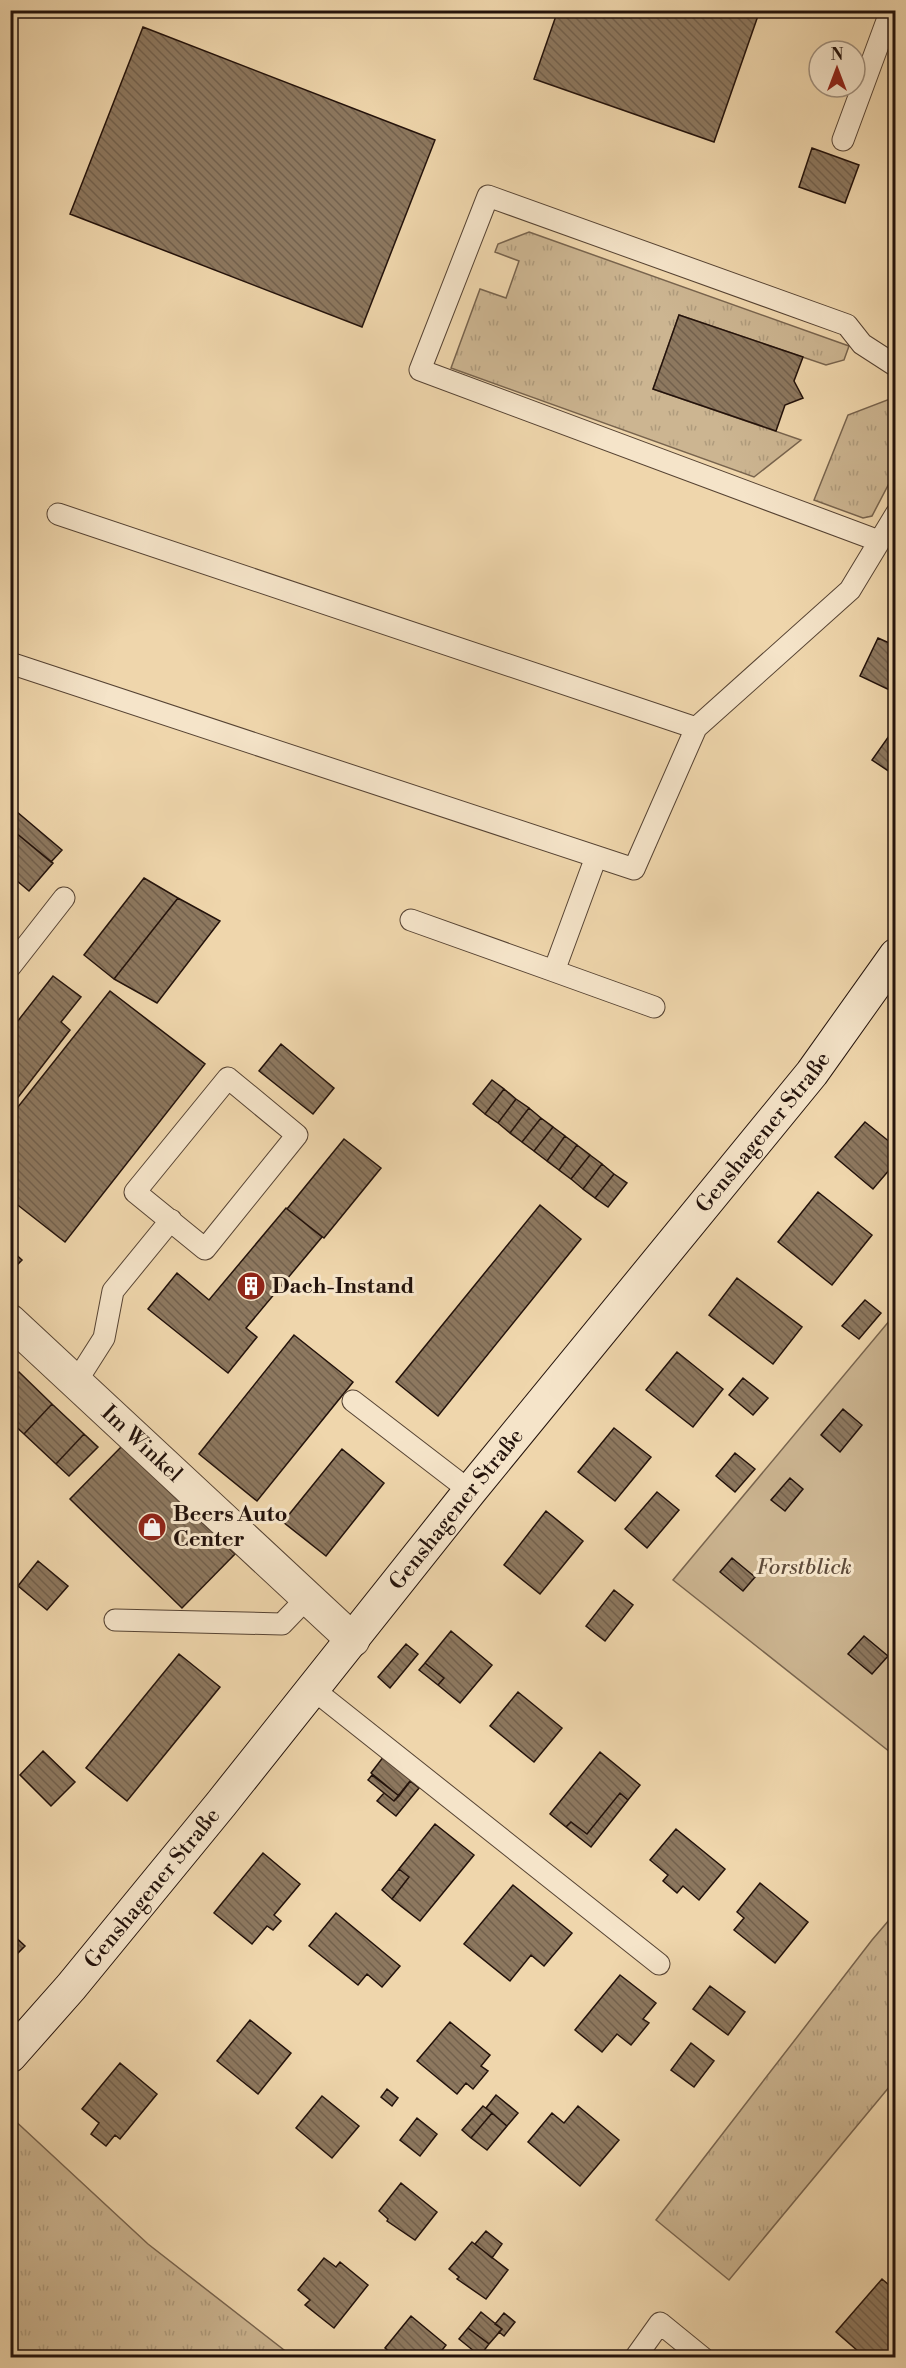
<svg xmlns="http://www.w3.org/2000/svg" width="906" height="2368" font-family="'Libre Bodoni',serif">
<defs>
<pattern id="grass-tufts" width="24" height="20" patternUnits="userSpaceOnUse" patternTransform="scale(1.5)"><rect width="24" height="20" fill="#ccb591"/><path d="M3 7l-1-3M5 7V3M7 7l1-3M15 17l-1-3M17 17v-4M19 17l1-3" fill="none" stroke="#af9b7c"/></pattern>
<pattern id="building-back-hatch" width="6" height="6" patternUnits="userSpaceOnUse" patternTransform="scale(1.5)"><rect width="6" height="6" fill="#8d785f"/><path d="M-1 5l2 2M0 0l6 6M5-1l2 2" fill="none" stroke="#73614d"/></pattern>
</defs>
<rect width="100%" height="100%" fill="#efd6ac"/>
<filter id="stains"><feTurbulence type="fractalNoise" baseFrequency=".00333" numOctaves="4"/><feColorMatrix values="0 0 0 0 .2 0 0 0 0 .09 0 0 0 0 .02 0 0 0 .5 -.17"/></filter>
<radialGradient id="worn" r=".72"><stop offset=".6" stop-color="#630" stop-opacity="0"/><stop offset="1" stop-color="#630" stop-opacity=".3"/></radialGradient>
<path fill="url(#grass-tufts)" stroke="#78644e" stroke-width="1.5" d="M529,232L849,346L844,360L826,365L679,315L653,389L801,440L754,477L451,368L480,289L506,298L519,261L495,252L498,244Z
M895,397V472L872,516L863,518L814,500L848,415Z
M895,1913V2080L729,2280L656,2220L872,1940Z
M11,2117L148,2244L293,2357H16L10,2348Z"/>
<path fill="#ccb591" stroke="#78644e" stroke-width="1.5" d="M895,1314V1756L673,1580Z"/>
<path fill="url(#building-back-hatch)" stroke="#23120b" stroke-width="1.5" d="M558,10H760L714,142L534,79Z
M143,27L435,140L362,327L70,214Z
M812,148L859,165L845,203L799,187Z
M679,315L803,357L794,381L803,398L785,405L776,431L653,389Z
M878,638L896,646V693L860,676Z
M896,726V776L872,760Z
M10,806L62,850L51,862L10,828Z
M10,828L53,863L29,891L10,875Z
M144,878L178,898L114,979L84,955Z
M178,898L220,921L157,1003L114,979Z
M53,976L81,997L61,1022L70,1030L16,1100L10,1095V1031Z
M110,991L205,1064L65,1242L10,1199V1117Z
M281,1044L334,1088L313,1114L259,1071Z
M492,1080L504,1089L485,1114L473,1104Z
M504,1089L516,1099L498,1123L485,1114Z
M516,1099L529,1108L510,1133L498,1123Z
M529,1108L541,1118L522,1142L510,1133Z
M541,1118L553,1127L534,1151L522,1142Z
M865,1122L896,1147V1162L873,1189L835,1157Z
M553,1127L565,1136L547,1161L534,1151Z
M565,1136L577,1145L559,1170L547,1161Z
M344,1139L381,1168L324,1238L287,1209Z
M577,1145L590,1155L571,1179L559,1170Z
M590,1155L602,1164L583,1189L571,1179Z
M602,1164L614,1174L595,1198L583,1189Z
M614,1174L627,1183L608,1207L595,1198Z
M818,1192L872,1235L832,1285L778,1242Z
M540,1205L581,1239L438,1416L396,1382Z
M286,1208L322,1237L246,1328L257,1337L228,1373L148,1309L177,1273L209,1300Z
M10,1249L22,1260L10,1272Z
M737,1278L802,1327L773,1364L709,1315Z
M865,1300L881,1313L859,1339L842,1326Z
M294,1335L353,1382L257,1501L199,1454Z
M677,1352L723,1389L693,1427L646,1390Z
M19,1372L52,1404L24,1434L10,1421V1380Z
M743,1378L768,1398L753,1415L729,1395Z
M52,1404L84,1434L56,1464L24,1434Z
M843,1409L862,1425L840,1452L821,1435Z
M614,1428L651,1457L615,1501L578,1472Z
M84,1434L98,1447L69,1476L56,1464Z
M123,1445L235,1554L182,1608L70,1499Z
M342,1449L384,1483L326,1556L283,1522Z
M735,1453L755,1469L735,1492L716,1476Z
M790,1478L803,1489L785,1511L771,1500Z
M657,1492L679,1510L647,1548L625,1529Z
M546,1511L583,1541L540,1594L504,1565Z
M732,1558L755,1577L743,1591L720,1572Z
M38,1561L68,1586L47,1610L18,1586Z
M614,1590L633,1605L605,1641L586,1626Z
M451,1631L492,1665L460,1703L438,1685L444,1678L425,1663Z
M864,1636L888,1656L872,1674L848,1654Z
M406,1644L418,1654L390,1688L378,1677Z
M179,1654L220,1687L127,1801L86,1768Z
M425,1663L444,1678L438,1685L419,1670Z
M518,1692L562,1728L534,1762L490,1726Z
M43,1751L75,1782L51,1806L20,1775Z
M600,1752L640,1785L628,1800L620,1793L587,1834L571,1822L566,1827L550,1814Z
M384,1756L412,1779L399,1796L371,1773Z
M372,1775L399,1796L394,1801L368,1780Z
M410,1781L419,1788L396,1816L377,1801L384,1793L394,1801Z
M620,1793L628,1800L591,1847L566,1827L571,1822L587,1834Z
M435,1824L474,1855L420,1921L392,1899L409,1877L399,1869Z
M676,1829L725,1869L699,1900L683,1886L677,1893L663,1881L668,1875L650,1860Z
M263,1853L300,1884L274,1915L281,1921L273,1930L267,1926L252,1944L214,1913Z
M399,1869L409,1877L392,1899L382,1890Z
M760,1883L808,1922L775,1963L734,1930L744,1918L737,1912Z
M513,1885L572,1933L544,1966L531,1955L510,1981L464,1944Z
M336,1913L400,1966L382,1987L367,1974L358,1985L309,1946Z
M10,1932L25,1946L10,1961Z
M620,1975L656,2003L643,2019L649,2023L631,2045L617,2034L602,2052L575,2030Z
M710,1986L745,2012L728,2035L693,2009Z
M250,2020L291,2053L258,2094L217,2061Z
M450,2022L490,2055L481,2066L488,2071L473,2089L466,2083L457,2094L417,2061Z
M691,2043L714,2061L694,2087L671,2070Z
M120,2063L157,2094L120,2139L115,2135L106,2146L91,2134L99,2123L82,2109Z
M387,2089L398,2098L392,2106L381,2097Z
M496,2095L518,2113L507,2126L486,2108Z
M322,2096L359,2126L332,2158L296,2128Z
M483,2106L492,2113L471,2138L462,2130Z
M578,2106L619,2140L580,2186L528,2142L552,2113L564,2123Z
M492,2113L507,2126L487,2150L471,2138Z
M417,2118L437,2134L420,2156L400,2140Z
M401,2183L437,2212L415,2240L387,2221L388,2219L379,2211Z
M486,2231L502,2244L492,2258L475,2244Z
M472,2242L508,2270L486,2299L457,2279L459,2277L449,2269Z
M324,2258L336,2267L340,2262L368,2285L334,2328L305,2305L310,2300L298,2290Z
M882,2279L896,2291V2358H866L836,2332Z
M481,2312L502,2329L489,2344L468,2328Z
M504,2313L515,2322L504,2336L499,2332L502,2329L495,2324Z
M411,2316L446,2345L436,2358H396L385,2348Z
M468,2328L489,2344L480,2356L459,2339Z"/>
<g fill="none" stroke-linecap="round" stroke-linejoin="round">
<g stroke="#564333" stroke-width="23">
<path id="lane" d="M843,140L891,10
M879,541L420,370L488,196L847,325L862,344L896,366
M10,663L634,869L696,728L58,514
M696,728L850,590L896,514
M411,920L554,971L596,857
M10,967L64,898
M554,971L654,1007
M228,1078L297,1135L205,1249L135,1192Z
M76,1382L104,1338L113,1291L171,1220
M353,1401L470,1491
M115,1620L282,1624L307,1598
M314,1690L659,1964
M635,2358L660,2323L703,2358"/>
</g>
<g stroke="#564333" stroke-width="35">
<g id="street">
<path id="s1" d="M10,1321L353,1640"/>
</g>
</g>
<g stroke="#23120b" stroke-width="35">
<g id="secondary">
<path id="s2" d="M10,2056L71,1987L221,1804L470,1491L812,1073L896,955"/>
</g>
</g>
<use href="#lane" stroke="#f5e4c9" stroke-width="21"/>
<use href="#street" stroke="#f5e4c9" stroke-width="33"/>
<use href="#secondary" stroke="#f5e4c9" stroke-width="33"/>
</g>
<defs>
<g id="building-disc" transform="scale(1.5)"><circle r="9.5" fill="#8f2418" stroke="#f5e4c9"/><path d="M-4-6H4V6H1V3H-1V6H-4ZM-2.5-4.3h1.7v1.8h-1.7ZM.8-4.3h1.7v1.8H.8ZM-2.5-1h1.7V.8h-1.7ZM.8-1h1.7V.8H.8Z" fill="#fff"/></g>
<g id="shop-disc" transform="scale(1.5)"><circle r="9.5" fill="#8f2418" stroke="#f5e4c9"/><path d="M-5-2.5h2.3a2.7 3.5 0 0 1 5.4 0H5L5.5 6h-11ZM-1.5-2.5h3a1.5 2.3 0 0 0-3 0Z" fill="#fff"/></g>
</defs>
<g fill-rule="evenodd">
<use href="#building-disc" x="251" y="1286"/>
<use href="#shop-disc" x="152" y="1527"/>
</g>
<g text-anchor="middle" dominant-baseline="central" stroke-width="6" stroke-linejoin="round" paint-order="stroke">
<g font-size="22" fill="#23120b" stroke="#f5e4c9">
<text stroke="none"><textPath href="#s2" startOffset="1192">Genshagener Straße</textPath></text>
<text stroke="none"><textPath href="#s1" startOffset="180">Im Winkel</textPath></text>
<text stroke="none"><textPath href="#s2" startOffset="706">Genshagener Straße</textPath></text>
<text stroke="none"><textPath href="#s2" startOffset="220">Genshagener Straße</textPath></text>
</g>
<g font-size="22" font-weight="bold" fill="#23120b" stroke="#f5e4c9" text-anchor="start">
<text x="272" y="1286">Dach-Instand</text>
<text x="173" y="1514">Beers Auto<tspan x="173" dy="25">Center</tspan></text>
</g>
<g font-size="22" font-style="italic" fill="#5e4b3a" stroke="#f5e4c9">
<text x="804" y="1567">Forstblick</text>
</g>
</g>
<rect width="906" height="2368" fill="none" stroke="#efd6ac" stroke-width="36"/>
<rect x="12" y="12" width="882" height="2344" fill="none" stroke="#23120b" stroke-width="3"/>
<rect x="18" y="18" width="870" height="2332" fill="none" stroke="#23120b" stroke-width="1.5"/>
<g transform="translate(837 69)"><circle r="28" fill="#f5e4c9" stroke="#a1907d" stroke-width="1.5"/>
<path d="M0-4.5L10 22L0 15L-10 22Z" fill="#8f2418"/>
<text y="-9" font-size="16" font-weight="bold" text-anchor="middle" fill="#23120b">N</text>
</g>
<rect width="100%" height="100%" filter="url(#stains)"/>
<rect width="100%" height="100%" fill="url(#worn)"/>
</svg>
